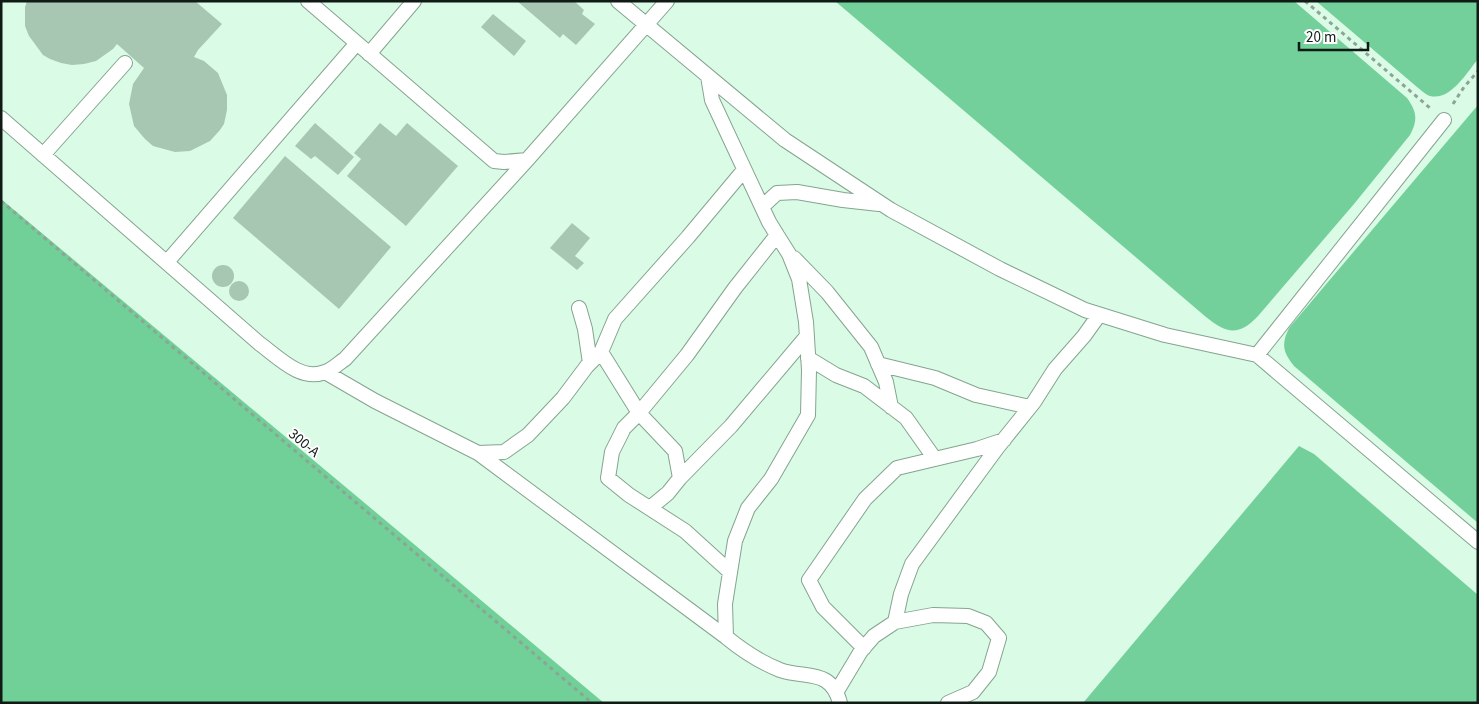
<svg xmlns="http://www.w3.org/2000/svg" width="1479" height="704" font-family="'Source Sans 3',sans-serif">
<rect width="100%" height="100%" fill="#dafbe5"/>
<path fill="#71cf98" d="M1,199L604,703H1Z"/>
<path fill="#73d09a" d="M835,1H1294L1407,98C1417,112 1418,120 1410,135L1354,204L1258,316C1239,336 1227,334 1206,317Z
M1316,1H1478V59C1467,72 1451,101 1430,96C1426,95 1421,90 1417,87Z
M1478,105V523L1294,366C1283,352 1281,345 1289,328Z
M1299,446L1314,454L1478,595V703H1083Z"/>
<path fill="#a7c7b2" d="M27,1H195L222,24L198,50L194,57L204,61L218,73L227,95V110L224,124L220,130L210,141L190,151L175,152L153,146L145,139L134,126L129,104L133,84L144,68L117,44L113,49L96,61L84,64L72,65L61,63L50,59L43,55L29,36L25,26V7Z
M517,1H574L584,10L582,14L595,24L576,45L563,34L560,38Z
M493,14L526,41L514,56L481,27Z
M315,123L354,157L338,175L315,156L311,159L295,146Z
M380,123L396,136L407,123L458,166L406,226L347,176L361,159L354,153Z
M285,156L391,247L339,309L233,218Z
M572,223L590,238L575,256L584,263L577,270L550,248Z
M212 276a11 11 0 1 1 22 0a11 11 0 1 1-22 0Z
M229 291a10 10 0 1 1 20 0a10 10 0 1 1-20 0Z"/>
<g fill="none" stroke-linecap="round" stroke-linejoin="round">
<g stroke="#85a490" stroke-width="16">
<path id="lane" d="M308,1L494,161L504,162L527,160
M618,1L785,140L891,210L1000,269L1085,310L1165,335L1257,355
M369,54L414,1
M708,76L712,100L769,222L777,235
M1,118L260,344C278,357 301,382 325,372C332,370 339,363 345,359L527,160L667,1
M1444,120L1257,355L1478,542
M43,155L125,63
M762,207L777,193L797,192L843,200L879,204
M794,258L827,292L871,347L886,382L891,407
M167,262L357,43
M579,308L585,329L590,363
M601,352L615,319L688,237L744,170
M808,358L836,375L864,386L906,418L935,459
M878,364L935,378L976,395L1030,407
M325,372L375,401L478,453L504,452L528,435L563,398L587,366L601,352L639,413L687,355L735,288L777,235L789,254L799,279L806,322L809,370L808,415L771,479L748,508L735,541L725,604L726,637C743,651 760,662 780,670C806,679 831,668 840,703
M478,453L726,637
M680,478L731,426L807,336
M650,508L668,493L680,478L675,451L639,413L624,428L612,452L608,478L629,495L685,531L729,571
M895,622L901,594L912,564L997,448L1034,402L1055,369L1084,336L1099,315
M864,648L823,607L809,580L865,499L897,468L977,449L1004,440
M837,691L861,651L874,636L895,622L933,615L968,616L986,623L999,638L989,672L973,692L948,703"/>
</g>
<path stroke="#8ca595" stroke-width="3" stroke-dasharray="4 4" stroke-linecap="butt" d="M1305,1L1430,108
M1453,104L1464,87L1478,71
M1,201L592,703"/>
<use href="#lane" stroke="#fff" stroke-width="14"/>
</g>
<g text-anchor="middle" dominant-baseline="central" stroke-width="4" stroke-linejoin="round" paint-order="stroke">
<g font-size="15" fill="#0f1b14" stroke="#fff">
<text transform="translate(304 443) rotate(40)">300-A</text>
</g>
</g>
<rect width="1479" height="704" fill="none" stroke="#0f1b14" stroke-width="5"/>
<path d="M1299 42v8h69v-8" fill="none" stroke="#0f1b14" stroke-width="2.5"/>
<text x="1306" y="42" font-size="15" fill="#0f1b14" stroke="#ffffff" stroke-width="4" paint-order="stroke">20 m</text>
</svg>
